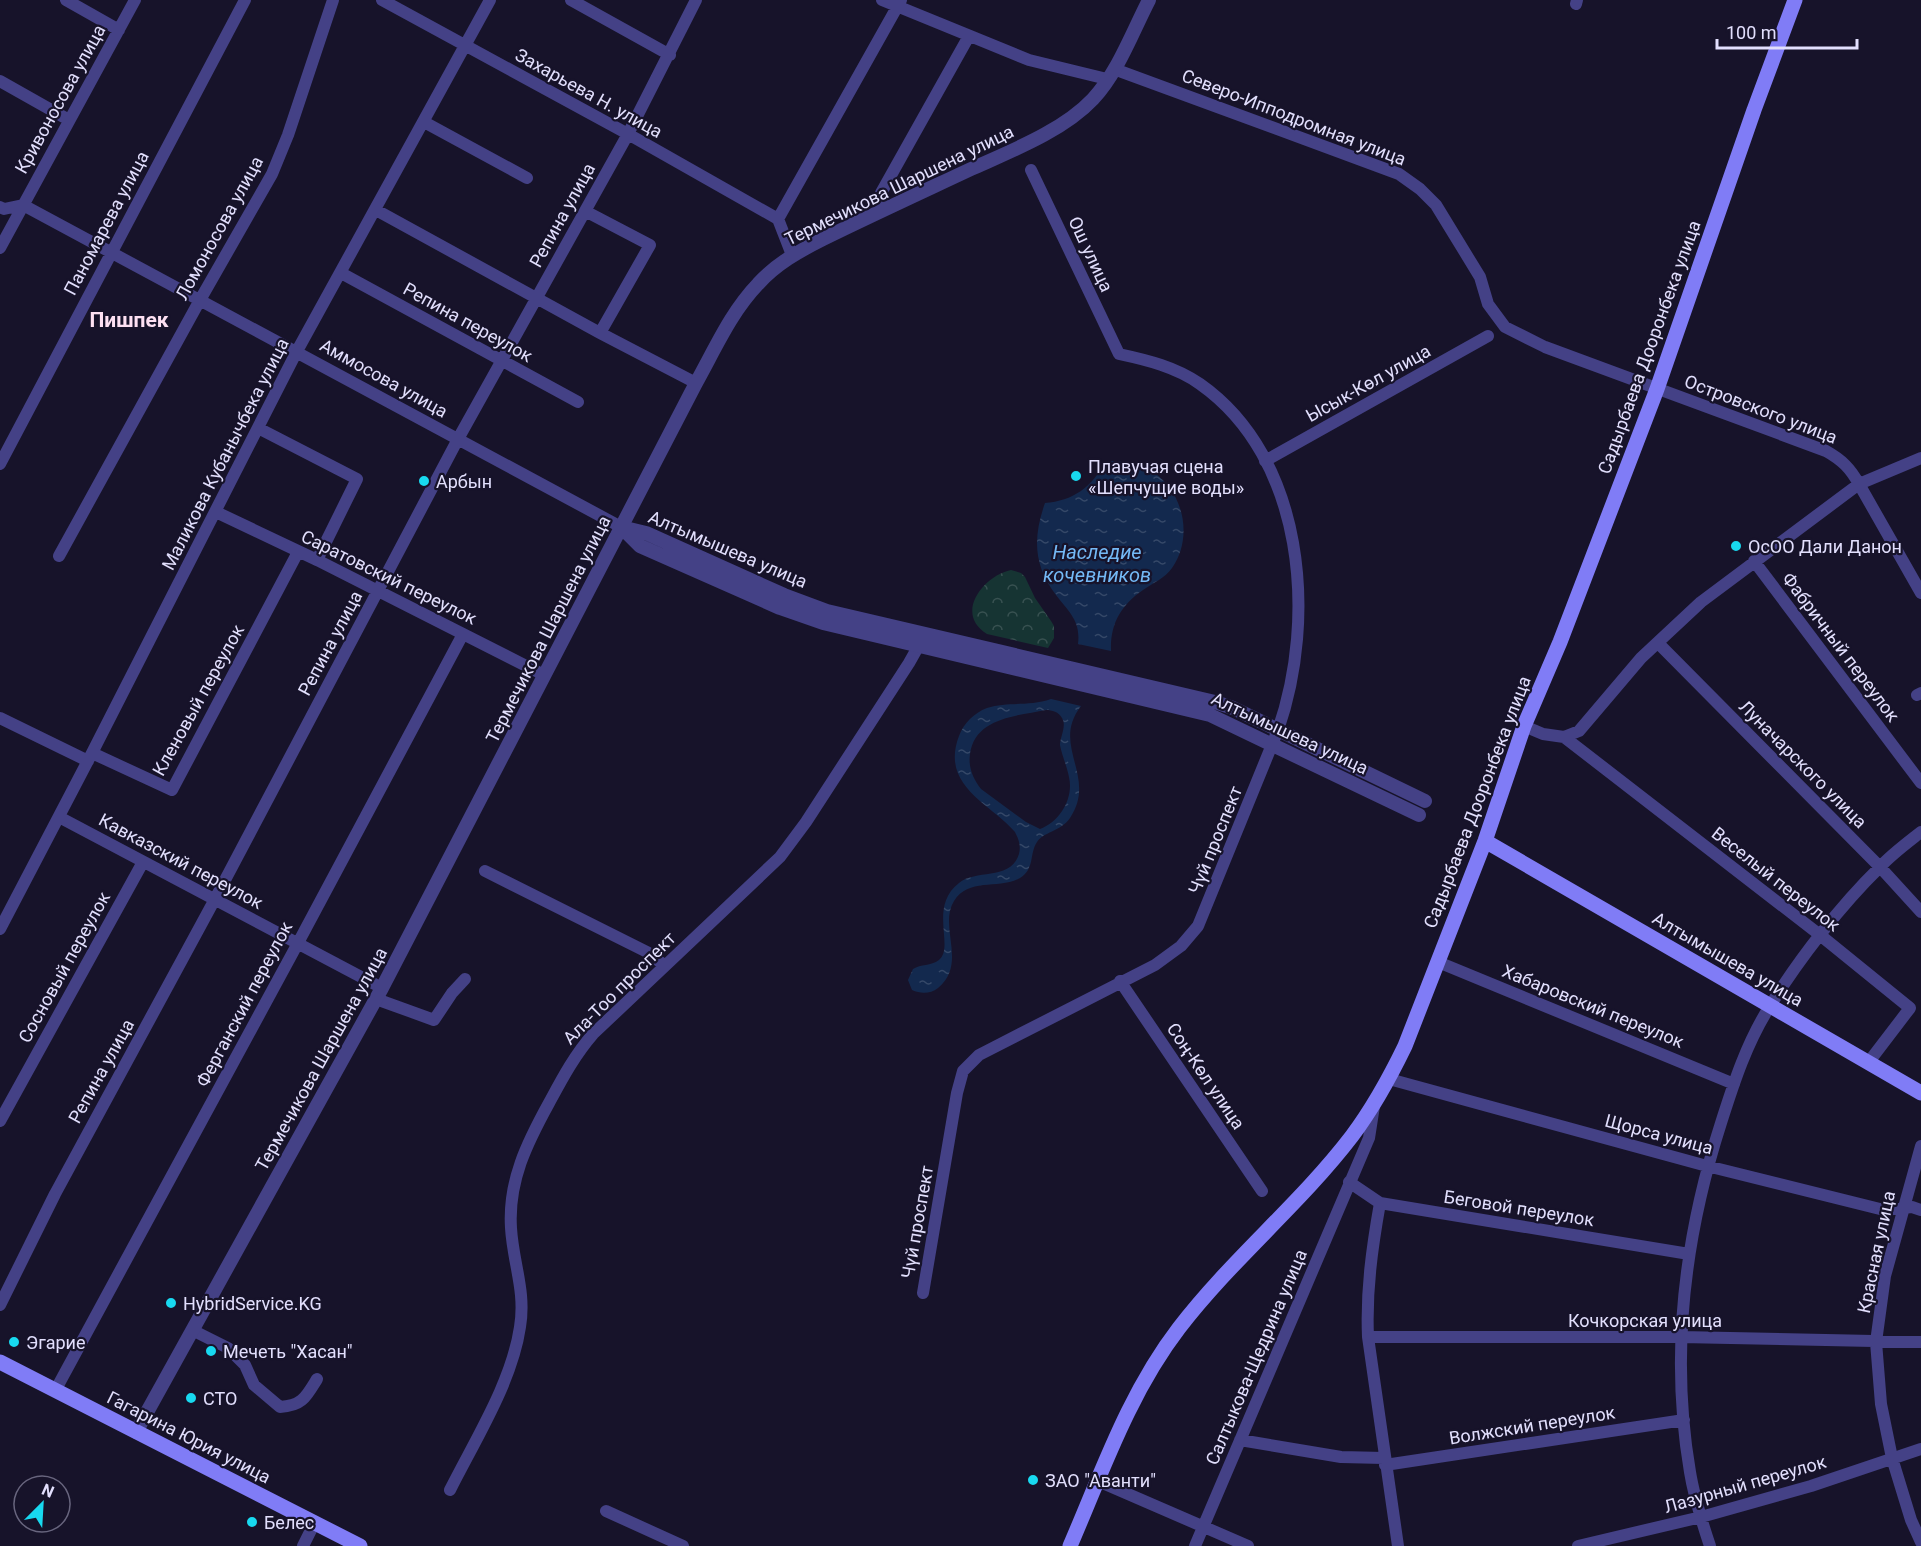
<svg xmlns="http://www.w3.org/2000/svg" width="1921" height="1546" font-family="Roboto,sans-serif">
<defs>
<pattern id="park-crowns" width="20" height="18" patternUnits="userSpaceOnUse" patternTransform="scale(1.5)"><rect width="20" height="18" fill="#163433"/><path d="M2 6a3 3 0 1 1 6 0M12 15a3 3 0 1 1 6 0" fill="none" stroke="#385151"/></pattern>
<pattern id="water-ripples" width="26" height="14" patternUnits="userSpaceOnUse" patternTransform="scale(1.5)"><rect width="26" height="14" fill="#13294e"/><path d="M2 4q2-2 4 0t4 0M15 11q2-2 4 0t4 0" fill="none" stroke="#354868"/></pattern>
</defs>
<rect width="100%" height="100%" fill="#17132a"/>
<path fill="url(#park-crowns)" d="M1011,570L1021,573L1025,577L1035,598L1051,621L1054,626V638L1048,648L987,634C954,614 983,576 1011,570Z"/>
<path fill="url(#water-ripples)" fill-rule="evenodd" d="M1112,461C1125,462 1136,463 1148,469C1182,487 1195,535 1172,568C1165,578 1153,583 1143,590C1121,605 1110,624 1111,651L1078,644C1081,621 1069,612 1056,595C1033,565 1033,537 1045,503C1073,501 1092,487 1105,462Z
M1051,699L1081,706C1050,746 1098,776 1070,818C1060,832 1043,832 1037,842C1029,854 1035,869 1020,878C998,890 969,877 954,901C938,927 968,963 938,988C930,994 921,994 912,990L908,980L913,969C921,964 931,966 939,960C955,947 928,907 959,883C976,869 1011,881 1019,854C1021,846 1019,840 1015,832C990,803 940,786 959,736C964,723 974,713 987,708C1008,701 1029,707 1051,699ZM1046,710C1052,710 1059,712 1062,718C1067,726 1060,737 1060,745C1062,756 1067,766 1069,777C1074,798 1060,822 1040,829L1026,822L981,789C973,779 968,767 970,754C975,717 1018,716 1046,710Z"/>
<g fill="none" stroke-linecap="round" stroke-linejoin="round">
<path stroke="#444186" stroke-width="12" d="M66,0L119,30
M382,0L628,134L778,219
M571,0L670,55
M882,0L1029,60L1107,79
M1576,4L1577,0
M1114,69L1399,174L1420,189L1436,205L1480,277L1488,304L1505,327L1545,347L1826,451C1842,460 1850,468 1859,484L1921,593
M0,81L69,120
M424,122L527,178
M0,207L4,209L23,205L621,527
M376,210L600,333L696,383
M883,210L881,193L969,36
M585,211L650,245L600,333
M0,248L135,0
M792,255L778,219L901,0
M341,273L578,402
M258,428L357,479L317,560
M1265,461L1488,336
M0,464L245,0
M216,512L317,560L544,675
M59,556L200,300L272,174L288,135L333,0
M1754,561L1921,783
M1658,643L1880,867L1921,912
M1917,695L1921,693
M0,718L88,761
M1524,726L1543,734L1564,737L1579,731L1641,658L1701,602L1859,484L1921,458
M1564,737L1820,935L1910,1008L1868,1063
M92,753L172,790L298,552
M59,817L382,988
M485,871L647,952L664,965
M0,929L92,753L297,351L490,0
M1438,962L1734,1084
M1120,981L1262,1191
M376,999L434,1020L452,993L465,979
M1389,1079L1707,1166L1884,1210L1912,1207L1921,1210
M0,1121L143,862
M1921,1146L1885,1276L1876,1342L1881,1404L1892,1458L1911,1520L1921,1542
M1349,1182L1380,1203L1689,1254
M1380,1203C1372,1248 1366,1291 1368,1337L1398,1546
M923,1293L957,1093L963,1071L979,1055L1155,965L1181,946L1198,926L1278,730C1317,618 1305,458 1200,384C1176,367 1147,360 1119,354L1031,170
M0,1305L55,1194L215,899L458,439L628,134L696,0
M192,1330L228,1348L245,1365L254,1385L280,1407C302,1406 306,1397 317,1379
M1368,1337H1681L1921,1342
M55,1391L298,943L463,634
M1240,1440L1341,1457L1384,1458
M1385,1465L1684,1420
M1098,1481L1248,1546
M450,1490C475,1440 512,1382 520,1327C526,1291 513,1263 511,1228C508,1181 527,1143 549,1103C562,1079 574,1056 593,1034L780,857L806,822L909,663L918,647L920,637
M606,1511L683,1546
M303,1546L314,1524
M1195,1546L1369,1138L1374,1106
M1578,1546L1701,1517L1811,1486L1921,1449
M1710,1546C1702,1522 1694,1497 1690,1472C1670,1355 1685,1235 1721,1123C1734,1082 1747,1042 1770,1006C1799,959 1841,905 1880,867C1892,854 1907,843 1921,832"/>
<path stroke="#444186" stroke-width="14" d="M621,527L640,546L780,608L823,623L1210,715L1419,815
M621,527L646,533L784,595L827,611L1215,702L1233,708L1425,801
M136,1432L382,988L696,383C715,349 731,312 758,284C776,264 799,251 823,239C872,215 922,192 971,169C1011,151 1063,131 1093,99C1118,72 1132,33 1149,0"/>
<path stroke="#807cf6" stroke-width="15" d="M1485,841L1921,1093
M0,1362L360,1546
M1070,1546C1102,1472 1129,1393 1179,1328C1232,1259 1300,1204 1352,1136C1373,1108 1390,1077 1405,1046L1485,841L1524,726L1560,642L1657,389L1754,110L1795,0"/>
</g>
<g fill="#18d9f0" stroke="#17132a" stroke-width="2">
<circle cx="1076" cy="476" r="6"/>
<circle cx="424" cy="481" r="6"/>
<circle cx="1736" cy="546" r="6"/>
<circle cx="171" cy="1303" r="6"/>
<circle cx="14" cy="1342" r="6"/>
<circle cx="211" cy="1351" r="6"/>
<circle cx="191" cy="1398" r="6"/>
<circle cx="1033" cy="1480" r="6"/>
<circle cx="252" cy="1522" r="6"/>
</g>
<g text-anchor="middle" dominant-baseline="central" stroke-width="4.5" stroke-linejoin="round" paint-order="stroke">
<g font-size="18" fill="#e2dffd" stroke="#17132a">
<text transform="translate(589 93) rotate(29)">Захарьева Н. улица</text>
<text transform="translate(60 99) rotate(-61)">Кривоносова улица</text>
<text transform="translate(1294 117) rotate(21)">Северо-Ипподромная улица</text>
<text transform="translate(899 185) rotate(-26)">Термечикова Шаршена улица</text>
<text transform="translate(562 215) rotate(-61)">Репина улица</text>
<text transform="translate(106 223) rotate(-62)">Паномарева улица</text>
<text transform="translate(219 228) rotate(-61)">Ломоносова улица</text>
<text transform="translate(1091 254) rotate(65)">Ош улица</text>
<text transform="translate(468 322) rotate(29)">Репина переулок</text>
<text transform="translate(1649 347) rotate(-70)">Садырбаева Дооронбека улица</text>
<text transform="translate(384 378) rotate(29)">Аммосова улица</text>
<text transform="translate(1368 383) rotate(-29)">Ысык-Көл улица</text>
<text transform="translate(1761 409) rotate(21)">Островского улица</text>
<text transform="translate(225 454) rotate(-63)">Маликова Кубанычбека улица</text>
<text transform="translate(728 549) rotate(23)">Алтымышева улица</text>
<text transform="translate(389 577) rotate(26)">Саратовский переулок</text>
<text transform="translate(548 629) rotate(-63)">Термечикова Шаршена улица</text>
<text transform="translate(330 643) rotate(-62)">Репина улица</text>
<text transform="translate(1841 647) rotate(53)">Фабричный переулок</text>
<text transform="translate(198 700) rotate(-61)">Кленовый переулок</text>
<text transform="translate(1290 733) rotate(25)">Алтымышева улица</text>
<text transform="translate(1803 764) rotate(45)">Луначарского улица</text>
<text transform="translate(1477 802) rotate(-69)">Садырбаева Дооронбека улица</text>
<text transform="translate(1215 840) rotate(-68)">Чүй проспект</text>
<text transform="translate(181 861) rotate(28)">Кавказский переулок</text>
<text transform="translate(1776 879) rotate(38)">Веселый переулок</text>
<text transform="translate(1728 959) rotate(30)">Алтымышева улица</text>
<text transform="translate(64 967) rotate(-61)">Сосновый переулок</text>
<text transform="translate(619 988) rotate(-45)">Ала-Тоо проспект</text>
<text transform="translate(244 1004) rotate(-62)">Ферганский переулок</text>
<text transform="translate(1593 1006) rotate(22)">Хабаровский переулок</text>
<text transform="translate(321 1059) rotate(-61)">Термечикова Шаршена улица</text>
<text transform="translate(101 1071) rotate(-61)">Репина улица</text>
<text transform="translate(1206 1076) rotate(56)">Соң-Көл улица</text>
<text transform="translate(1659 1134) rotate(15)">Щорса улица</text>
<text transform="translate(1519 1208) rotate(9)">Беговой переулок</text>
<text transform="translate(917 1222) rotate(-80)">Чүй проспект</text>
<text transform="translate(1876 1252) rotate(-78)">Красная улица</text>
<text x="1645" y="1320">Кочкорская улица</text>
<text transform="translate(1256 1357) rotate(-67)">Салтыкова-Щедрина улица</text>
<text transform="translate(1532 1425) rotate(-9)">Волжский переулок</text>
<text transform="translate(189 1437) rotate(27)">Гагарина Юрия улица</text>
<text transform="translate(1745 1484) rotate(-16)">Лазурный переулок</text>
</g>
<g font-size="18" fill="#e2dffd" stroke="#17132a" text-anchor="start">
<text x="1088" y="466">Плавучая сцена<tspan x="1088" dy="21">«Шепчущие воды»</tspan></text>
<text x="436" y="481">Арбын</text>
<text x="1748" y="546">ОсОО Дали Данон</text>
<text x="183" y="1303">HybridService.KG</text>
<text x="26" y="1342">Эгарие</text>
<text x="223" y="1351">Мечеть "Хасан"</text>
<text x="203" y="1398">СТО</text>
<text x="1045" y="1480">ЗАО "Аванти"</text>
<text x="264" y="1522">Белес</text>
</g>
<g font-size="20" font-style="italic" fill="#74b9f6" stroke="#17132a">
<text x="1097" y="552">Наследие<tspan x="1097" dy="23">кочевников</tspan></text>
</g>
<g font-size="21" font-weight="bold" fill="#fde0f2" stroke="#17132a">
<text x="129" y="320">Пишпек</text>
</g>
</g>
<g transform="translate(42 1504) rotate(24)"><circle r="28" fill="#17132a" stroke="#68657e" stroke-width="1.5"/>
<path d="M0-4.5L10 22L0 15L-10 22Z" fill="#18d9f0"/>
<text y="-9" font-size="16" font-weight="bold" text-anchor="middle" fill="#e2dffd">N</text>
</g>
<path d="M1717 39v9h140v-9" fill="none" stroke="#e2dffd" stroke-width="3"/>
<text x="1726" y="39" font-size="18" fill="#e2dffd" stroke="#17132a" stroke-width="4.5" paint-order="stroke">100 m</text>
</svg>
